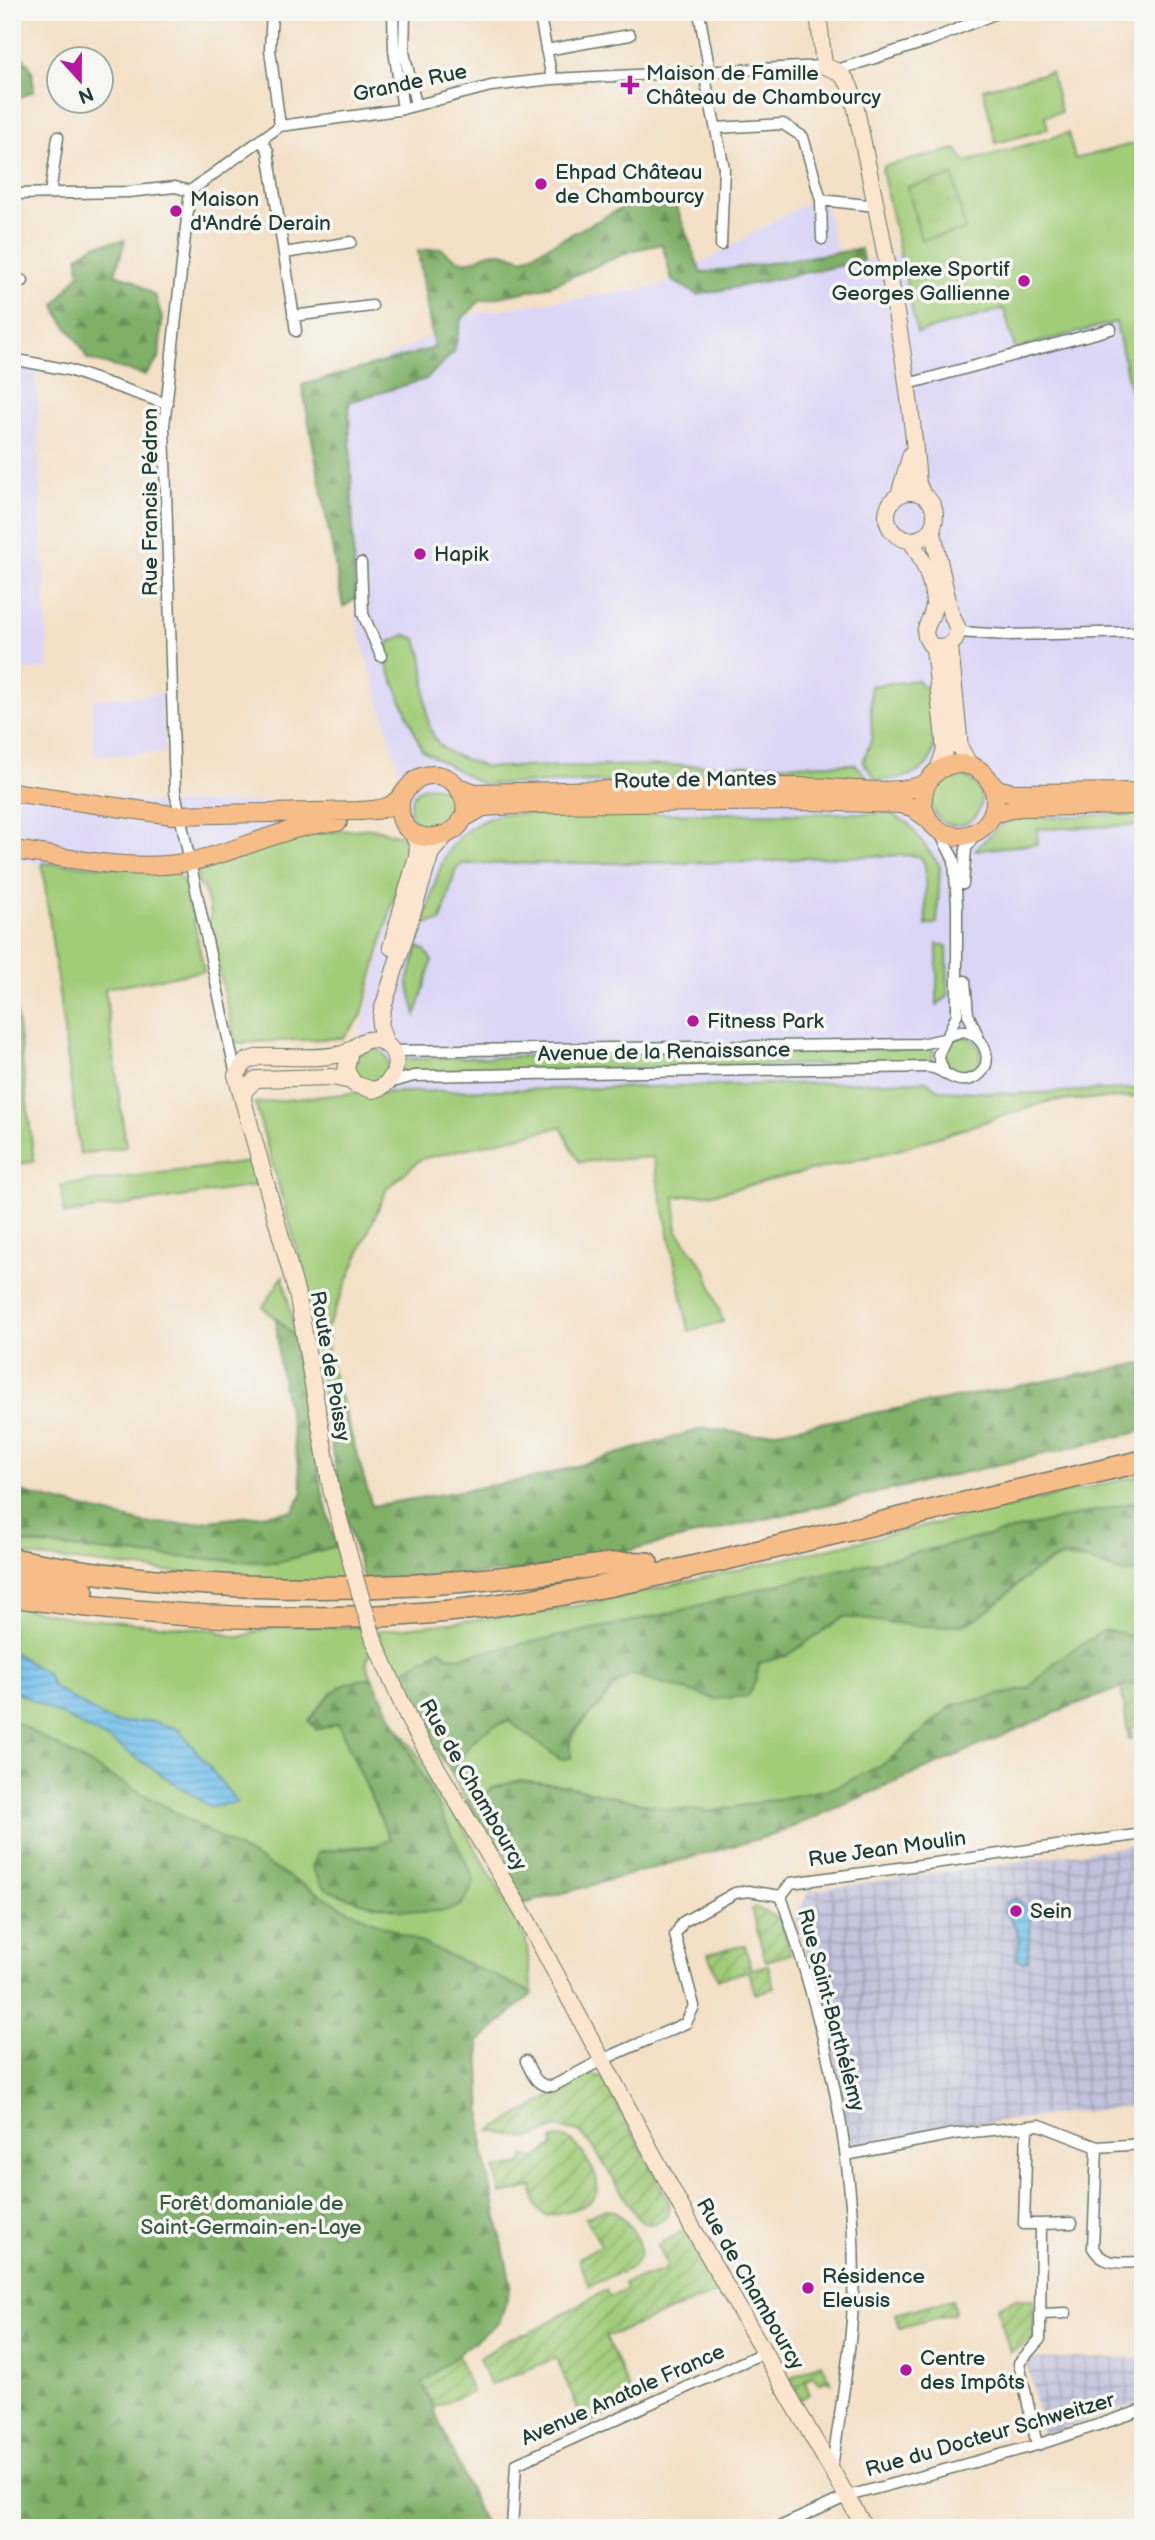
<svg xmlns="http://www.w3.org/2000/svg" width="1155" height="2540" font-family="'Balsamiq Sans',sans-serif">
<defs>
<pattern id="industrial-grid" width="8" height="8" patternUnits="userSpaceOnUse" patternTransform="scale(1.75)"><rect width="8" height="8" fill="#c2c2dc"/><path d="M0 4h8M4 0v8" fill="none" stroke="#9d9fb3"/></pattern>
<pattern id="forest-firs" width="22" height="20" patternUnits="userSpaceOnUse" patternTransform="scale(1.75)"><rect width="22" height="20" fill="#80b068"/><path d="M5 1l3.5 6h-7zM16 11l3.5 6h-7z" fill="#689056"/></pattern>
<pattern id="park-tufts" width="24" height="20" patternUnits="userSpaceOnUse" patternTransform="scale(1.75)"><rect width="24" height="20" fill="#a1cc78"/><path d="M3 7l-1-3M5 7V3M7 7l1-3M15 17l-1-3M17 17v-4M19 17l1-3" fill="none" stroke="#83a763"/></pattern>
<pattern id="garden-furrows" width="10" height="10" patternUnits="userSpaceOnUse" patternTransform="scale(1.75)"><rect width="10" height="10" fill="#a1cc78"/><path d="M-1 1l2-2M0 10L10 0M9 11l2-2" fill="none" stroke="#83a763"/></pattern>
<pattern id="water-rules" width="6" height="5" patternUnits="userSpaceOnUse" patternTransform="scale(1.75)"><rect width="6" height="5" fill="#72c0ec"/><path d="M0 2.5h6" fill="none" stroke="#5d9dc0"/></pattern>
</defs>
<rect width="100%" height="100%" fill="#f6f6f2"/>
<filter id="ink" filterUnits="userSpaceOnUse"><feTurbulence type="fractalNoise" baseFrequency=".0143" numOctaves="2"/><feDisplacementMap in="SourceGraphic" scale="14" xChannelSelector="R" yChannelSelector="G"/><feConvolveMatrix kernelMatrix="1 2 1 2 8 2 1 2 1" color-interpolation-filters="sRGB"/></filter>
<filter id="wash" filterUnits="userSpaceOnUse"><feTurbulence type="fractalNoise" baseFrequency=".00686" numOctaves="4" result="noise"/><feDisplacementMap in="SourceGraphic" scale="28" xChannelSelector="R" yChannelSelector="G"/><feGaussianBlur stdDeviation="1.57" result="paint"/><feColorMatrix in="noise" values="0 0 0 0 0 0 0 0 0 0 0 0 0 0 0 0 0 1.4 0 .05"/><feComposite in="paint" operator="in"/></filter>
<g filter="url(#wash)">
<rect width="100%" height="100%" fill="#f3e0c6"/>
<path fill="#dcd6f6" d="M822,194L841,267L901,254L917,332L1004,309L1016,349L1116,322L1131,393L1139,392L1143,410V562L1140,545H1138L1143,569V1088L1015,1094L940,1090L926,1081L354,1093L359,1038L405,857L398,765L356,620L348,377L475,313L661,286Z
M12,368L36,371L48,669L18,670L12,599Z
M162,694L165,752L94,756L93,699Z
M12,783L164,804L294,801L297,831L132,871L12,860Z"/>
<path fill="url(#industrial-grid)" d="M1143,1844V2105L964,2125L851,2145L830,2039L796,1917L810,1891Z
M1082,2358L1142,2359V2402L1043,2435L1026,2359Z"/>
<path fill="#a1cc78" stroke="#608456" stroke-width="2" d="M1051,72L1061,112L1045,116L1048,129L996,143L983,89Z
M1068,133L1075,159L1143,141V410L1139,393L1131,394L1116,322L1015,349L1004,309L917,333L882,170L884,166L956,149L966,162Z
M405,635L415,638C434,667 414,726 444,749C455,757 472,762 485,767L855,764L868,778L482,784L422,750L384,658L389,642Z
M919,680V684L930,689C936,743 947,779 877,780L863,762L872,737L870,686Z
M931 800a25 25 0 1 1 50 0a25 25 0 1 1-50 0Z
M410 807a21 21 0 1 1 42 0a21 21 0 1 1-42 0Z
M889,813L908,823L940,866L937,923L926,926L925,865L921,857L912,855L802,858L767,862L462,864L456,869L441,921L424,924C439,871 441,832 501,814Z
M1143,813V825L1038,829L1037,844L975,850L1002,823L1014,819Z
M372,828L404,837L405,857L361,1017L343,1038L236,1043L208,925L211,914L204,889L199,886L197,871L298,835Z
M42,863L170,870L182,879L187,888L204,971L105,988L126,1147L80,1154Z
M937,944L947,946L948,996L937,1005Z
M418,947L425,950L432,961L416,1015L408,982Z
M12,975L34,1161L12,1166Z
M945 1055a18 18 0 1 1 36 0a18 18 0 1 1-36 0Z
M354 1065a17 17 0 1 1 34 0a17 17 0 1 1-34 0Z
M933,1048V1062L396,1073L397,1059Z
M926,1081L940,1090L1015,1094L1143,1088V1097L1049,1101L898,1150L717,1193L675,1197L677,1231L706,1270L723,1322L689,1331L653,1157L579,1162L561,1127L421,1159L387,1188L326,1331L329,1362L344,1410L327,1422L310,1295L255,1103L354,1093Z
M250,1162L256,1186L64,1214L61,1185Z
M283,1276L296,1338L263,1307Z
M1143,1475V1501L667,1614L459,1657L447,1656L393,1677L378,1631L546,1612L634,1594Z
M12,1542L141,1555L276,1563L336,1546L347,1584H283L12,1554Z
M1061,1557L1092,1561L1127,1573L1143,1569V1637L1104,1630L1028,1689L953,1705L886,1763L834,1788L714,1811L667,1809L567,1786L520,1780L493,1788L466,1802L452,1774C468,1744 474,1730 509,1721L560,1759C574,1728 579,1728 599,1705C614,1690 611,1687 631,1674L715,1699L756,1680L759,1663L788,1655L843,1617L925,1625H965L979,1617L1032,1572Z
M12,1606L74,1618L216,1630C245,1644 241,1634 267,1629C296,1623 331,1628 360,1627L371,1651L366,1664L372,1678L339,1687L338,1722L390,1839L379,1845L338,1848L462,1905L474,1882L471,1872L395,1723L438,1783L513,1914L526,1940L532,1993L244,1867L12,1746Z"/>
<path fill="url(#forest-firs)" stroke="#50764e" stroke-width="2" d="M22,55L32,70L34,91L12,101V58Z
M674,200L701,273L861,249L863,261L698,295L672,280L662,244L634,250L547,287L480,301L461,320L454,352L426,379L349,402L355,599L343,607L302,385L434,348L418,251L441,248C474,277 475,250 502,252C509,253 517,257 523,259L622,208Z
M125,240L115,274L133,280L156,297L162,319L159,359L145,375L87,359C77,333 64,331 55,305L79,274L78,256L95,245Z
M276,1318L296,1338L322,1490L336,1546L276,1563L141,1555L12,1542V1490L144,1523L184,1524L293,1511L303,1492L279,1361Z
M1143,1363V1431L606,1556L520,1571L364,1582L340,1494L327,1422L344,1410L372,1506L536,1478L705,1428L755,1435Z
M1143,1500V1569C1138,1570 1132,1573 1127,1573C1105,1572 1082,1551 1059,1558C1026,1569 1006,1601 977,1618C948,1636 877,1620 843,1617L788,1655L759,1663L756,1680L748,1696L715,1699L631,1674L612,1686L600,1705L571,1733V1758L560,1759L509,1721C477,1729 467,1746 452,1774L418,1722L393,1677L440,1649L447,1656L459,1657L667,1614L774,1585Z
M1104,1630L1143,1637V1680L1071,1706L776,1834L523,1904L466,1802L493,1788L520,1780L567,1786L667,1809L714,1811L834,1788L886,1763L953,1705L1028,1689L1057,1660Z
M372,1678L471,1872L474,1882C471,1889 467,1900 460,1905C437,1922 344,1903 323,1886C318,1882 315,1872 312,1867L317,1853C341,1847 370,1851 390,1839L338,1723L317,1730L309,1721C327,1695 338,1681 372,1678Z
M12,1720L346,1909L533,1993L479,2042L483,2151L511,2285L500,2321L422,2383L486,2528H12Z"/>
<path fill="url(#park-tufts)" stroke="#608456" stroke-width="2" d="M953,176L965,230L921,240L908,187Z"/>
<path fill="url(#garden-furrows)" stroke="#608456" stroke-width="2" d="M1143,1680V1723L1131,1728L1132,1739L1129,1740L1121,1687Z
M755,1907L781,1920L790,1954L766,1961L751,1909Z
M745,1945L751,1969L768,1965L774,1988L755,1994L749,1971L718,1979L708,1954Z
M590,2074L602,2077L670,2203L668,2215C659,2224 650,2228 639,2220L592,2145L579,2132L557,2127L528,2139L491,2131Z
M565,2138C578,2143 583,2154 590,2165C614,2204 576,2209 546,2216L537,2208L532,2187L501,2194L495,2169L521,2164L525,2155L537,2158L553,2146L552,2139Z
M606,2209C623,2210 639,2237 641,2254L631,2268L589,2286L579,2258L601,2245L585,2218Z
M685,2230L721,2291L606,2337L635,2403L585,2424L556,2358L489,2385L479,2359L510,2338L529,2333L606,2290L609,2297L626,2290L624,2283L665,2270L667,2265L658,2245Z
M952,2299L955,2313L899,2328L895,2314Z
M1015,2299H1034V2339L1010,2353L997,2307Z
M458,2355L472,2392L434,2407L422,2383Z
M821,2363L832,2383L828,2380L819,2384L813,2376L805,2380L809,2394L801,2399L790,2379Z"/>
<path fill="url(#water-rules)" stroke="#487e90" stroke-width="2" d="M12,1651L47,1674L53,1687L103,1717L115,1723L151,1721L179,1729L237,1802L210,1807L113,1742L12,1690Z
M1015,1899C1042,1911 1026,1937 1028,1959L1023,1963L1017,1959L1019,1939L1015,1926L1004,1912L1005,1902Z"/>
</g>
<g filter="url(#ink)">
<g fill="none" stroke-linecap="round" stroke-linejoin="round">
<g stroke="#697667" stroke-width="13">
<path id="street" d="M272,12L270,50L280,126
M393,12L394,50L403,109
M405,12L404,52L416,105
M539,12L552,79
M699,12L710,73
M546,50L630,35
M837,70L928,41L999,12
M704,73L724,168L721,245
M716,128L783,124L803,137L821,200L822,239
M261,139L268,151L296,331
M12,194L128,192L175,187L190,191
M50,194L58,137
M821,200L876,206
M285,253L351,242
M12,278L23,281
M293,316L372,306
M12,359L69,370L167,404
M908,384L1111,329
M361,563L363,614L381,656
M958,632L1008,635L1143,632
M939,831L954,860L957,905V1014L948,1035
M963,884L966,849L976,832
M965,981L968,1014L978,1036
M392,1051L920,1044L944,1039
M236,1075L175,792L164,426L190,191L280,126L398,110L491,86L552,79L824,66
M389,1083L414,1076L927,1067C943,1067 951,1083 967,1080C998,1074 989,1035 963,1031L947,1036L938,1055L943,1070
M781,1896C827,2031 862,2176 852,2320C848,2370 839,2419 832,2468
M781,1896L791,1883L1143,1834
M526,2061C533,2075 536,2087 553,2086L602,2060L686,2023L694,2006L675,1935L683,1922L735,1893L748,1891L781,1896
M1027,2126L1024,2224H1041L1040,2339L1019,2363L1037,2445
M1097,2147L1093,2248C1104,2267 1123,2262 1143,2262
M1097,2147L1143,2144
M846,2155L954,2134L1040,2125L1097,2147
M1041,2224L1072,2223
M1042,2314L1066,2313
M512,2528L516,2464L765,2352
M777,2528L848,2496L1037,2445L1143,2410"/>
</g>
<g stroke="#697667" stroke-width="18">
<path id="secondary" d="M818,12L824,66C840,71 848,78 853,95C880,224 908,353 918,484L923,495
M887 516a24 24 0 1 1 48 0a24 24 0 1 1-48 0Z
M899,495L911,454
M910,540C923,558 933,582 934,604C934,621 916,630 932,646L946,648L955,640L958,629L950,611L932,528
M950,646L960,748L970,766
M934,647L945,750L938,770
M391,947L417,856L418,846L412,832
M386,1045L380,1026L382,1011L431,853L446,835
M350,1050L346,1070L354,1084L373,1090C399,1085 406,1047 376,1040C360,1037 355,1051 342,1054C316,1060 285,1056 259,1057L246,1061L236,1075L298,1298L331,1489L355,1577
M243,1101L244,1091L256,1079L332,1077L351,1081
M374,1640L410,1722L527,1920L692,2227L865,2528"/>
</g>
<g stroke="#697667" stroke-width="20">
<path id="primary" d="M923 800a36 36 0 1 1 72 0a36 36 0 1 1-72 0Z
M991,784L1000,790L1015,793L1143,792
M458,787L475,793C585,791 695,787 805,787C841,787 895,798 927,783
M12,792L172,815L359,811C370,810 381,811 391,805C407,796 409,775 432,775C442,774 453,780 459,789C492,840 388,862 401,797
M992,814L1019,807L1143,805
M462,819L483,807L535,804L811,801L899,804L912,807L928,819
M12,850C69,857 131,873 188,862C239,853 285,824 338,822"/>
</g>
<g stroke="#697667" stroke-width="24">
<path id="highway" d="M12,1559C144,1585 280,1592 415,1585C455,1582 496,1579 537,1574C574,1570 610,1561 647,1563
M12,1580L83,1591
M12,1596C150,1617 287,1624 427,1613C496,1608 564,1594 632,1581L1143,1461"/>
</g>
<use href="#street" stroke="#fff" stroke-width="10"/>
<use href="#secondary" stroke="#fce5cf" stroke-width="16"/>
<use href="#primary" stroke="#f7bd88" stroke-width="18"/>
<use href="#highway" stroke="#f7bd88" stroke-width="21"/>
<g stroke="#697667" stroke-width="18" stroke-linecap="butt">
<path id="secondary-bridge" d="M355,1577L374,1640"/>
</g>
<use href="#secondary-bridge" stroke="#fce5cf" stroke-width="16"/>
</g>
</g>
<g fill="#b5179e" stroke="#f6f6f2" stroke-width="2.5">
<path d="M626.5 74.5h7v7h7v7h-7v7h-7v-7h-7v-7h7z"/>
<circle cx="541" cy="184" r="7"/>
<circle cx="176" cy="211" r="7"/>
<circle cx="1024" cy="281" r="7"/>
<circle cx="420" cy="554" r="7"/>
<circle cx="693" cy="1021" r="7"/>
<circle cx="1016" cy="1911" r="7"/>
<circle cx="808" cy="2288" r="7"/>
<circle cx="906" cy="2370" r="7"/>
</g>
<g text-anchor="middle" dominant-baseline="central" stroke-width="7" stroke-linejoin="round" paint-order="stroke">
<g font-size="21" fill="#1f3d34" stroke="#f6f6f2" text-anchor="start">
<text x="646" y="73">Maison de Famille<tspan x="646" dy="24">Château de Chambourcy</tspan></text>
<text x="555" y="172">Ehpad Château<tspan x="555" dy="24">de Chambourcy</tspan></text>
<text x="190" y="199">Maison<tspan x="190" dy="24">d'André Derain</tspan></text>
<text x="1010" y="269" text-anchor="end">Complexe Sportif<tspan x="1010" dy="24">Georges Gallienne</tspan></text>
<text x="434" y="554">Hapik</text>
<text x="707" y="1021">Fitness Park</text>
<text x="1030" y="1911">Sein</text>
<text x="822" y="2276">Résidence<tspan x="822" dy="24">Eleusis</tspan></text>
<text x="920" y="2358">Centre<tspan x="920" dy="24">des Impôts</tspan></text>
</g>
<g font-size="21" fill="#1f3d34" stroke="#f6f6f2">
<text transform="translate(410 83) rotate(-12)">Grande Rue</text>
<text transform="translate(150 502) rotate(-90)">Rue Francis Pédron</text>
<text transform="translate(695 780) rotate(-1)">Route de Mantes</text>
<text transform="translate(664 1052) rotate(-1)">Avenue de la Renaissance</text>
<text transform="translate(330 1366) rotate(80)">Route de Poissy</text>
<text transform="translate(473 1785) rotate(60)">Rue de Chambourcy</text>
<text transform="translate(887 1849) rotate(-8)">Rue Jean Moulin</text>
<text transform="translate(831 2010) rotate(75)">Rue Saint-Barthélémy</text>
<text transform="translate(750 2284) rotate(60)">Rue de Chambourcy</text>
<text transform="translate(623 2395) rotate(-24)">Avenue Anatole France</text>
<text transform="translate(990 2435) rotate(-16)">Rue du Docteur Schweitzer</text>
</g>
<g font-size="21" fill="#395a42" stroke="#f6f6f2">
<text x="251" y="2203">Forêt domaniale de<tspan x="251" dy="24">Saint-Germain-en-Laye</tspan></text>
</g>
</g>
<rect width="1155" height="2540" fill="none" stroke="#f6f6f2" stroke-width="42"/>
<g transform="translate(80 80) rotate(159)"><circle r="33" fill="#f6f6f2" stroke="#a0aca6" stroke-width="2"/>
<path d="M0-5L12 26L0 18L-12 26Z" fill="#b5179e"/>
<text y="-10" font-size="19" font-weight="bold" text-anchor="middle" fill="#1f3d34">N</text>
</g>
</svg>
